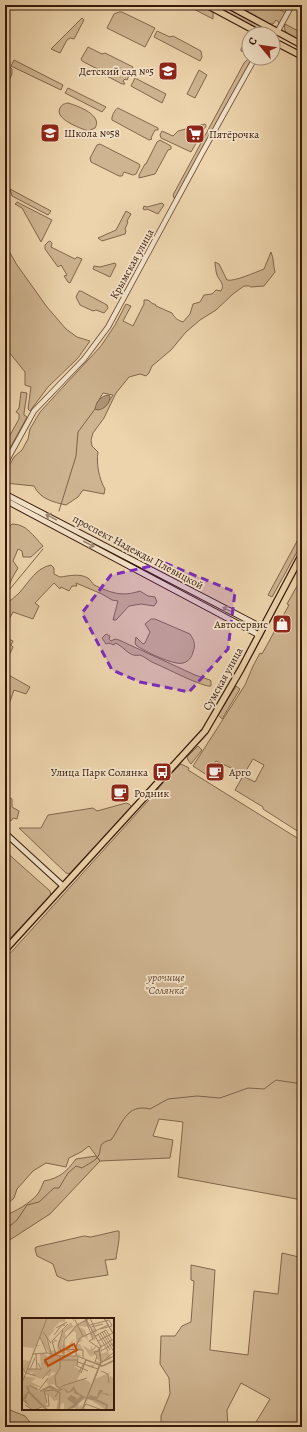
<svg xmlns="http://www.w3.org/2000/svg" width="307" height="1432" font-family="Alegreya,serif">
<rect width="100%" height="100%" fill="#edd4ac"/>
<filter id="stains"><feTurbulence type="fractalNoise" baseFrequency=".005" numOctaves="4"/><feColorMatrix values="0 0 0 0 .2 0 0 0 0 .09 0 0 0 0 .02 0 0 0 .5 -.17"/></filter>
<radialGradient id="worn" r=".72"><stop offset=".6" stop-color="#630" stop-opacity="0"/><stop offset="1" stop-color="#630" stop-opacity=".3"/></radialGradient>
<path fill="#ceb490" stroke="#82664c" fill-rule="evenodd" d="M186,5H199L213,12V19Z
M213,5H221L264,28L266,31L263,32Z
M232,5H271L286,13L278,26L279,22L276,20L273,24H268L242,8Z
M119,12H122L155,28L145,47L107,28L114,14Z
M82,18L84,20L74,39L70,38L67,40L60,53L51,49Z
M285,24L302,33V43C294,38 282,35 285,24Z
M157,31L170,37L173,36L201,51L202,57L200,61L154,37Z
M251,32L254,34H249V54L241,51V49L243,45L242,44L248,34Z
M88,47L102,54L105,53L133,67L127,80L125,79L123,81L125,84H122L103,74V72L82,61L81,59Z
M248,59L252,60L175,198H174L173,195L244,63Z
M14,60L63,85L61,90L11,66Z
M5,63L12,69V74L5,89L7,77L5,72Z
M199,70L207,75L195,98L187,94Z
M135,78L166,94L162,103L131,86Z
M68,88L106,107L102,112L65,93Z
M68,103C78,106 103,115 95,128L88,131C80,128 54,119 60,108C62,104 64,104 68,103Z
M118,108L158,128V130H155L151,138L152,139L149,140L112,120C111,117 115,109 118,108Z
M205,124L206,126L191,152L161,138L160,135L162,131L173,136L178,131Z
M160,140L171,146V149L168,150L155,174L139,178V175L145,164H146L157,142Z
M100,144L139,164L140,166L136,174L133,175L124,172L122,176H119L91,162L90,158L97,145Z
M10,189L51,211L48,215L12,196Z
M17,202L52,220L41,242L22,208L15,204Z
M162,203L164,205L158,214L147,209L145,210L143,209L144,206L147,207Z
M126,211L131,214L127,221L128,222L125,229L126,231L125,234L102,241L98,238L116,230Z
M50,241L52,243L51,247L75,259L77,257L82,259L70,283L68,282L64,276L67,275L61,265L58,267L45,249V245L48,242Z
M5,244L17,265L47,307L66,329L77,337L90,341L78,358L48,387L30,411L28,409L31,387L25,385V372L5,347Z
M271,252C274,258 273,266 275,272L264,286L251,287L249,286H244L233,294L216,310L200,320L186,332L171,350L152,366L149,373L146,376L140,374L129,377L116,393L104,418L93,433L91,440L92,446L98,452C96,463 99,479 105,489L104,494L83,490L78,497L66,505C53,502 40,499 34,486L5,483V473L14,457L22,450L28,439L30,429L40,412L101,346L115,325L126,304L131,306L123,321L133,326L144,304V300H148L153,304H155L156,306L172,313C175,318 177,320 183,322L190,314L193,304L200,302L204,295L212,294L216,290L221,291C225,284 220,282 217,275C216,272 215,265 215,262L219,264L227,280C234,282 256,272 264,269ZM103,393L113,395L105,407L97,403Z
M115,263L116,265L110,277L93,269L94,266L100,267Z
M79,291H81L107,305L108,308L104,313L96,310L93,311L80,305L76,297Z
M21,392L27,393L24,413V415L27,417L9,450L8,449L6,452L7,453L5,457V444L19,419V414L16,412L19,408Z
M12,524C27,524 33,536 43,546L31,557H23L22,551L18,549L13,561L18,568C12,578 8,585 8,596L5,600V525L9,527Z
M302,532V543L272,597L268,595Z
M51,565L54,568V574L60,577C69,576 79,573 88,578C91,580 92,583 94,585C111,593 122,597 140,591L148,596L155,597L157,602L154,606L141,604L129,606L116,620H113L118,601L112,600L102,594L76,583L77,586H72L69,591L61,587L60,589L54,583L35,603L39,606L33,619L13,612L5,627V605C10,601 15,597 20,592C29,582 36,568 51,565Z
M302,577V834L263,809V807L235,790L243,776L255,782L264,765L253,759L244,774L216,761L207,775L193,766L245,685L253,666L260,653L262,654L289,605L287,604Z
M151,619H155L190,634C194,640 196,645 193,652C192,657 188,662 183,663C175,666 143,651 136,645L135,643L136,637L143,644L145,643L150,632L145,624Z
M106,634L110,636L109,639L111,641L115,639L119,640L195,675L210,680L211,681V686C204,688 164,667 154,663C149,661 145,657 140,655C129,658 124,646 115,643L114,645L109,643L106,644L102,638Z
M5,637L13,641L11,645L13,647L5,664Z
M5,673L30,687L26,694L14,690L8,707L5,726Z
M236,686L240,689L222,719L218,715Z
M198,746L202,750L191,764L188,760L187,757Z
M181,764L189,768L188,770L302,841V1200L178,1177L183,1122L159,1119L153,1136L173,1140L170,1158L100,1161L50,1214L5,1243V1215C14,1213 31,1202 37,1195C40,1191 42,1186 44,1181C60,1178 66,1172 76,1159L96,1156L100,1161L89,1146L81,1152L69,1158L66,1167L46,1163L33,1171L17,1189L14,1198L5,1206V959L148,801L167,778Z
M5,795L12,799V807L19,811L17,819L13,818L11,821L5,815Z
M126,803L129,804L132,807L69,874L66,873L19,828H41L48,815L93,808L97,811Z
M5,851L50,891L51,895L5,944Z
M117,1231H119C120,1240 117,1249 116,1259L105,1260L108,1275L68,1281L57,1276L53,1264L37,1256L35,1249L36,1247L84,1236L91,1237Z
M282,1253L299,1257L302,1260V1427H253L270,1399L241,1383L227,1410L228,1427H163L161,1424V1416L170,1394L169,1378L160,1364L161,1336H175L182,1326L191,1322L194,1281L191,1280V1265L215,1270L210,1350L248,1355L254,1291L278,1294Z
M5,1408L25,1416L34,1427H5Z"/>
<path fill="#af9475" stroke="#7f624a" d="M108,395L110,396C110,403 105,409 98,410L95,409C96,402 101,396 108,395Z"/>
<g fill="none" stroke-linecap="round" stroke-linejoin="round">
<path stroke="#7f624a" stroke-width="1" d="M59,511L76,456L78,432L95,409
M5,595L43,549
M5,1230L17,1220L27,1205L39,1202L54,1188H59L68,1173L76,1166L82,1168C86,1165 93,1162 96,1159C104,1151 95,1143 111,1140C122,1125 126,1103 150,1109L168,1099L197,1096L220,1098L248,1088L264,1089L276,1080L302,1084"/>
<g stroke="#644632" stroke-width="6">
<path id="tertiary" d="M273,36L279,29L292,5
M5,464L34,411L84,359L108,327L201,155L255,58"/>
</g>
<g stroke="#361709" stroke-width="7">
<path id="secondary" d="M5,494L263,628
M5,500L259,635
M5,833L63,886"/>
</g>
<g stroke="#361709" stroke-width="8">
<path id="primary" d="M207,5L261,34
M228,5L302,45
M273,41L302,56
M5,950L205,731L241,669L302,554"/>
</g>
<use href="#tertiary" stroke="#f3e3c9" stroke-width="4.5"/>
<use href="#secondary" stroke="#f3e3c9" stroke-width="5"/>
<use href="#primary" stroke="#edd4ac" stroke-width="5.5"/>
</g>
<defs><path id="oneway-shaft" d="M-6 0H5M1.5-3L5.5 0L1.5 3" fill="none" stroke-width="1.6" stroke-linecap="round" stroke-linejoin="round"/></defs>
<g stroke="#9e8773">
<use href="#oneway-shaft" transform="translate(51 517) rotate(-152)"/>
<use href="#oneway-shaft" transform="translate(89 544) rotate(28)"/>
<use href="#oneway-shaft" transform="translate(228 610) rotate(-153)"/>
</g>
<path fill="#7b2cbf" fill-opacity="0.2" stroke="#7b2cbf" stroke-width="3" stroke-dasharray="8 5" stroke-linejoin="round" d="M165,563L235,592L228,649L189,692L140,682L112,670L82,613L111,575Z"/>
<defs>
<g id="school-square" transform="scale(1)"><rect x="-9" y="-9" width="18" height="18" rx="4" fill="#8f2418" stroke="#f3e3c9"/><path d="M0-5L7-2L0 1L-7-2ZM-4 1L0 2.5L4 1V4Q0 6-4 4Z" fill="#fff"/></g>
<g id="supermarket-square" transform="scale(1)"><rect x="-9" y="-9" width="18" height="18" rx="4" fill="#8f2418" stroke="#f3e3c9"/><path d="M-6-5.5h2.5l.6 2H6L4.5 2H-2.5L-4.4-4H-6ZM-1.5 3.2a1.3 1.3 0 1 0 .1 0ZM3 3.2a1.3 1.3 0 1 0 .1 0Z" fill="#fff"/></g>
<g id="shop-square" transform="scale(1)"><rect x="-9" y="-9" width="18" height="18" rx="4" fill="#8f2418" stroke="#f3e3c9"/><path d="M-5-2.5h2.3a2.7 3.5 0 0 1 5.4 0H5L5.5 6h-11ZM-1.5-2.5h3a1.5 2.3 0 0 0-3 0Z" fill="#fff"/></g>
<g id="bus-square" transform="scale(1)"><rect x="-9" y="-9" width="18" height="18" rx="4" fill="#8f2418" stroke="#f3e3c9"/><path d="M-5-6H5V4H4V6H2V4H-2V6H-4V4H-5ZM-3.5-4V0h7V-4ZM-3.5 1.2v1.5H-2V1.2ZM2 1.2v1.5H3.5V1.2Z" fill="#fff"/></g>
<g id="cafe-square" transform="scale(1)"><rect x="-9" y="-9" width="18" height="18" rx="4" fill="#8f2418" stroke="#f3e3c9"/><path d="M-5.5-4.5H6V0H3Q3 3.5 0 3.5H-2.5Q-5.5 3.5-5.5 0ZM3-3.2v2h1.7v-2ZM-6 4.5H4V6H-6Z" fill="#fff"/></g>
</defs>
<g fill-rule="evenodd">
<use href="#school-square" x="168" y="71"/>
<use href="#school-square" x="50" y="133"/>
<use href="#supermarket-square" x="195" y="134"/>
<use href="#shop-square" x="282" y="624"/>
<use href="#bus-square" x="162" y="772"/>
<use href="#cafe-square" x="215" y="772"/>
<use href="#cafe-square" x="120" y="793"/>
</g>
<g text-anchor="middle" dominant-baseline="central" stroke-width="3.5" stroke-linejoin="round" paint-order="stroke">
<g font-size="11" fill="#361709" stroke="#f3e3c9" text-anchor="start">
<text x="154" y="71" text-anchor="end">Детский сад №5</text>
<text x="64" y="133">Школа №58</text>
<text x="209" y="134">Пятёрочка</text>
<text x="268" y="624" text-anchor="end">Автосервис</text>
<text x="148" y="772" text-anchor="end">Улица Парк Солянка</text>
<text x="229" y="772">Арго</text>
<text x="134" y="793">Родник</text>
</g>
<g font-size="11" fill="#361709" stroke="#f3e3c9">
<text transform="translate(132 264) rotate(-61)">Крымская улица</text>
<text transform="translate(138 552) rotate(28)">проспект Надежды Плевицкой</text>
<text transform="translate(223 679) rotate(-61)">Сумская улица</text>
</g>
<g font-size="11" font-style="italic" fill="#644632" stroke="#f3e3c9">
<text x="166" y="977">урочище<tspan x="166" dy="13">"Солянка"</tspan></text>
</g>
</g>
<g transform="translate(22 1318)">
<rect width="92" height="92" fill="#edd4ac"/>
<path d="M0,0H43V4H38L30,12L34,10L26,20L28,24L26,20L24,21L29,35L28,31L30,33L34,32L35,36L36,23L31,25L34,31L31,25L27,26L31,24L29,22L31,24L32,21L37,23L42,12L49,4L51,3L50,0L53,2L49,4L51,8L55,7L53,2L57,0L53,3L56,6L65,1L68,9L56,8L63,12L64,16L69,15L70,17V15L72,14H69V10L73,11L75,14L72,17H76L72,23L68,16L65,17L66,22L62,18L59,20L60,22V23L55,26H58L61,32H54V35L60,38H54L56,46L53,49L60,53L55,62L62,61L69,65L67,73L77,48L73,46L71,50L65,48L75,46L72,43L79,44L74,40L76,38L73,36L70,39L71,35L69,39L60,27L68,32L70,27V31L75,27H76L71,33L77,31L79,28L74,20L80,27L79,36L84,34L82,32L84,34L86,32L89,41L81,44L84,38L83,39L79,46L81,49H78L73,61L89,54L86,56L88,60V58L92,60V91L84,92L67,81L62,86L63,81L54,86L57,87V90L59,87L61,89V85L64,92H53V89L42,92V85L39,86L38,92H34L36,82L32,83L26,76L23,78L25,85L21,89L11,91L6,89L3,85L6,88L5,84L0,83V42L9,43L6,51H19L18,36L22,35L26,39L28,36L21,26L19,19L14,27H20L12,29L13,31V32L11,35L12,30L1,29ZM53,8L45,19L52,13L54,15V31H51L53,29L51,30L50,26L52,21L43,31L42,29L45,28L42,27V22L41,27H40L41,21L44,20L43,14ZM48,27L50,28V32H54V38L42,39L37,38L35,36L39,33L41,37L42,32L49,35L47,32L48,29L46,32ZM3,51L5,55L13,54L9,56L18,61L24,57L27,59L30,54L34,55L24,62L26,67L32,66L36,71L28,70L18,74L6,68L9,75L2,79L6,73L5,68L20,69L9,64L14,60L2,58Z" fill="#ceb490" fill-rule="evenodd"/>
<path d="M7,67L15,70L17,73L28,67L37,72L42,70L47,74L52,68L55,74L65,80L68,77L75,79L77,72H81L80,75H83L86,76L87,78L92,74L88,78L79,75L74,83L62,80L52,90L44,92L52,86L45,81L49,77L55,80L53,83L59,78L52,75V72L49,74L45,75L42,71L38,73L27,70L19,74L6,68L9,75L6,76L4,81L2,82L5,83L7,88L0,82L3,78L0,80L6,73L4,69Z" fill="#af9475"/>
<path fill="none" stroke="#af9475" stroke-width="2" d="M8,75L25,92M74,82L85,87L84,92"/>
<path fill="none" stroke="#a4886b" stroke-width="1" d="M68,0L74,13M82,0L92,17M82,0L92,17M64,1L79,29M53,2L61,18M68,7L87,2L90,8L78,11M69,9L81,6M34,10L45,4M82,13L92,30M21,14L29,25M71,14L86,7M80,14L92,34M78,15L88,32M76,16L86,33M32,17L40,7H43M73,18L84,12L90,22M18,19L25,35M25,20L29,35M30,23L46,6M30,23L34,37M76,23L91,15M41,31L61,32V40M79,33L92,25M41,35L36,28L41,12M10,36L25,35L39,38H55L80,48L92,42M14,36L15,51M54,38V28L58,20L71,14M42,39V22L55,7L68,0M56,39L55,48L66,53M38,42H56M56,44L76,51M73,44L75,38L72,34L78,33M80,44L92,38M79,45L92,34M24,47L22,44L30,37M0,49L4,55L14,58M6,51H19L16,45M8,51L13,40M79,53L86,56L87,65M57,54L64,42L81,48L92,43M59,55L64,42M20,61L29,51M0,65L25,0M38,70L34,68L33,58L38,50V38M17,72L26,60M33,79L40,68L65,60M25,85L22,73L32,72L38,75L37,92M3,87L11,92L20,89M21,88H27L26,76M62,89L64,86L80,92M60,92L79,45L77,30L92,21M60,92L79,43L77,30L67,23L71,21L63,0"/>
<path fill="#cd4f0c" fill-opacity="0.15" stroke="#cd4f0c" stroke-width="2" d="M52,26L55,32L26,48L23,42Z"/>
<rect width="92" height="92" fill="none" stroke="#361709" stroke-width="2"/>
</g>
<rect width="307" height="1432" fill="none" stroke="#edd4ac" stroke-width="20"/>
<rect x="6" y="6" width="295" height="1420" fill="none" stroke="#361709" stroke-width="2"/>
<rect x="10" y="10" width="287" height="1412" fill="none" stroke="#361709"/>
<g transform="translate(261 46) rotate(299)"><circle r="19" fill="#f3e3c9" stroke="#a7917c"/>
<path d="M0-3L7 15L0 10L-7 15Z" fill="#8f2418"/>
<text y="-6" font-size="11" font-weight="bold" text-anchor="middle" fill="#361709">С</text>
</g>
<rect width="100%" height="100%" filter="url(#stains)"/>
<rect width="100%" height="100%" fill="url(#worn)"/>
</svg>
